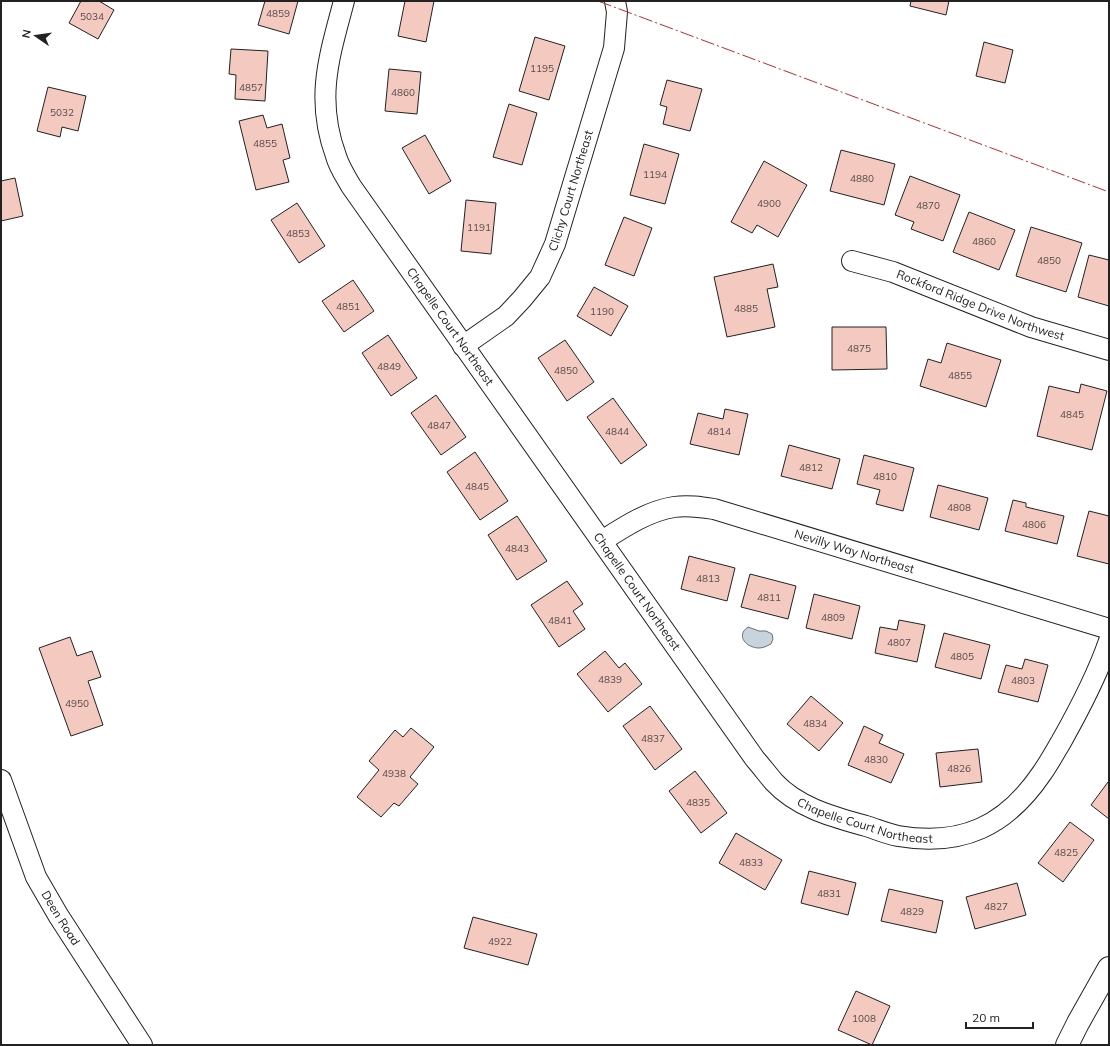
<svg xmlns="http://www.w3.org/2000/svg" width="1110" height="1046" font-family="Mulish,sans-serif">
	<rect width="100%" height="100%" fill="#fff"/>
	<!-- water -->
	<path fill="#c7d3dd" stroke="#6f6f6f" d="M748,627L759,631H766L772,634L773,639L771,644C767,646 763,648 759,648C747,648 735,636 748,627Z"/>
	<!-- building -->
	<g fill="#f3c9c0" stroke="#222">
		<path d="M81,1H99L114,10L98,39L69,23Z"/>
		<path d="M265,1H298L289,34L258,25Z"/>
		<path d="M405,1H434L426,42L398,36Z"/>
		<path d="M911,1H949L946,15L910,6Z"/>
		<path d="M535,37L565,46L549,100L519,91Z"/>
		<path d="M984,42L1013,50L1005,83L976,76Z"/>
		<path d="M231,49L268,51L265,101L235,99L236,75L229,74Z"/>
		<path d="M389,69L421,72L417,114L385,111Z"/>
		<path d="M667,80L702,89L690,131L663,124L667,107L660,105Z"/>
		<path d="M48,87L86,96L78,131L62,127L60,137L37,131Z"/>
		<path d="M509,104L537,113L522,165L493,157Z"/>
		<path d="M263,115L267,128L282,124L290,158L283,160L289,182L256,190L239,121Z"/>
		<path d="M425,135L451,181L429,194L402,148Z"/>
		<path d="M644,144L679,154L665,204L630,195Z"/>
		<path d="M841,150L895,164L884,205L830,191Z"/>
		<path d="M764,161L807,185L778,237L757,225L752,233L731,222Z"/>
		<path d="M910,176L960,195L943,241L911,229L914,222L895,215Z"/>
		<path d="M15,178L23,216L1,221V181Z"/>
		<path d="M466,200L496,203L491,254L461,251Z"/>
		<path d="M297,203L325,246L299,263L271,220Z"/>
		<path d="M969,212L1015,230L999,270L953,252Z"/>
		<path d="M624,217L652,228L634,276L605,265Z"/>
		<path d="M1031,227L1082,243L1066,292L1016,276Z"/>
		<path d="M1089,255L1109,260V306L1078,297Z"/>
		<path d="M773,264L778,287L767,289L775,327L727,337L714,277Z"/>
		<path d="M353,280L374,311L344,332L322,301Z"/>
		<path d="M594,287L628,306L611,336L577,316Z"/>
		<path d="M832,327H886L887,369L832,370Z"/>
		<path d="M388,335L417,378L391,396L362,353Z"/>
		<path d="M565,340L594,382L567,401L538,358Z"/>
		<path d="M947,343L1001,360L986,407L920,386L928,359L941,363Z"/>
		<path d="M1081,384L1107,391L1092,450L1037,436L1049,386L1079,393Z"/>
		<path d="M436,395L466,437L441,455L411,413Z"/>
		<path d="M613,398L647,445L621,464L587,417Z"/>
		<path d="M725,409L748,414L739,455L690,444L698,413L723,419Z"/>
		<path d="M789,445L840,459L832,489L781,476Z"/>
		<path d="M475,452L508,501L480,520L447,472Z"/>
		<path d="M864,455L914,468L903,511L876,504L880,490L857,484Z"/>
		<path d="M938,485L988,498L979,530L930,517Z"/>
		<path d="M1013,500L1026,503V507L1064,516L1057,544L1005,531Z"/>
		<path d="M1089,511L1109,516V564L1077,556Z"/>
		<path d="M517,516L547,561L517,580L488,535Z"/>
		<path d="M689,556L735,568L727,601L681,589Z"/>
		<path d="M750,574L796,586L788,619L741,607Z"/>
		<path d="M567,581L583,604L573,611L585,629L559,647L531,605Z"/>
		<path d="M814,594L860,606L852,639L806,628Z"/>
		<path d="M899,620L925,625L917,662L875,653L880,627L897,630Z"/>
		<path d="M944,633L990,645L981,679L935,667Z"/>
		<path d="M70,637L77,656L92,651L101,677L88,681L103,725L71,736L39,648Z"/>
		<path d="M605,651L619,668L625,663L642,684L608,712L577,674Z"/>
		<path d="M1025,659L1048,665L1038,702L998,692L1006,665L1022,669Z"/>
		<path d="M811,696L843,723L819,751L787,724Z"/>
		<path d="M650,706L682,749L655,770L623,726Z"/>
		<path d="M864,726L883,735L879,743L904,754L891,783L848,765Z"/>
		<path d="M411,728L434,747L410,777L418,784L399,806L394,803L381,817L357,797L379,770L369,761L395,730L403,737Z"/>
		<path d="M978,749L982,782L940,787L936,753Z"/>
		<path d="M695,771L727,813L701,833L669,791Z"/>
		<path d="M1108,782L1109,783V819L1091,805Z"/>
		<path d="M1070,822L1094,840L1063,882L1038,863Z"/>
		<path d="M736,833L782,860L765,890L719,863Z"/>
		<path d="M809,871L856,883L848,915L801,903Z"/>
		<path d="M1017,883L1026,915L975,929L966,897Z"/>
		<path d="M889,889L943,901L936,933L881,921Z"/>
		<path d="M473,917L537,934L528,965L464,948Z"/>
		<path d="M856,991L890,1006L872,1045L838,1030Z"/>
	</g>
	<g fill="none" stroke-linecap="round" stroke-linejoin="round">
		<!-- street casing -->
		<g stroke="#222" stroke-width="22">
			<g id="street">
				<path id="s1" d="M344,1C329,57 315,99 336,156C339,167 346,177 351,186L755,759C762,767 768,775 774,782C798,808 834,817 866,826C876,829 887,834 898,836C962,847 1006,826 1042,773C1049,763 1055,752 1061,742C1079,710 1097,676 1109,641"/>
				<path id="s2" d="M852,261L893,272L1031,327L1109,350"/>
				<path id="s3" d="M463,346L506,316L522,299L540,277L555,244L614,48L617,12L615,1"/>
				<path id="s4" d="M602,541C624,527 648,511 674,507C688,505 701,507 714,509L1109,629"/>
				<path id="s5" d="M1,780L36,877L58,915L142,1045"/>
			</g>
		</g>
		<!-- secondary casing -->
		<g stroke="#222" stroke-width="24">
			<path id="secondary" d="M1067,1045L1078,1023L1109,968"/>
		</g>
		<!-- street -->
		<use href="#street" stroke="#fff" stroke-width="20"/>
		<!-- secondary -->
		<use href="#secondary" stroke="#fff" stroke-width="22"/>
		<!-- power -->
		<path stroke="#c62828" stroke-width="1" stroke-dasharray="14 3 2 3" stroke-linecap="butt" d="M598,1L1109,192"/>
	</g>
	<g text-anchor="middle" stroke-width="3" stroke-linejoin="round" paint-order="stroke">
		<!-- number labels -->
		<g font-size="10" fill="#564c4a">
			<text x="278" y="17">4859</text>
			<text x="92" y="20">5034</text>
			<text x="542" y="72">1195</text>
			<text x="251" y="91">4857</text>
			<text x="403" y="96">4860</text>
			<text x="62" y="116">5032</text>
			<text x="265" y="147">4855</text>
			<text x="655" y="178">1194</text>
			<text x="862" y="182">4880</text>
			<text x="769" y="207">4900</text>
			<text x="928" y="209">4870</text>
			<text x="479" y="231">1191</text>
			<text x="298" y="237">4853</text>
			<text x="984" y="245">4860</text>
			<text x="1049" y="264">4850</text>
			<text x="348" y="310">4851</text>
			<text x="746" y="312">4885</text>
			<text x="602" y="315">1190</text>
			<text x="859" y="352">4875</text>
			<text x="389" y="370">4849</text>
			<text x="566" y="374">4850</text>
			<text x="960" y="379">4855</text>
			<text x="1072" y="418">4845</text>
			<text x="439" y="429">4847</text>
			<text x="617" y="435">4844</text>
			<text x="719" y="435">4814</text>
			<text x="811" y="471">4812</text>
			<text x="885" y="480">4810</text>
			<text x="477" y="490">4845</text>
			<text x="959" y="511">4808</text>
			<text x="1034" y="528">4806</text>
			<text x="517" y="552">4843</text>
			<text x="708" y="582">4813</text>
			<text x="769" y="601">4811</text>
			<text x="833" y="621">4809</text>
			<text x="560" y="624">4841</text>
			<text x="899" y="646">4807</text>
			<text x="962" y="660">4805</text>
			<text x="610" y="683">4839</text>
			<text x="1023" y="684">4803</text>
			<text x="77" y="707">4950</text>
			<text x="815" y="727">4834</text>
			<text x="653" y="742">4837</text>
			<text x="876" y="763">4830</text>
			<text x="959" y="772">4826</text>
			<text x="394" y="777">4938</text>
			<text x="698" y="806">4835</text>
			<text x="1066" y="856">4825</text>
			<text x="751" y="866">4833</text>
			<text x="829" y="897">4831</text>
			<text x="996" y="910">4827</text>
			<text x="912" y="915">4829</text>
			<text x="500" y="945">4922</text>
			<text x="864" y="1022">1008</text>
		</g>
		<!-- street labels -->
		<g font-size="12" fill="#222" stroke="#fff">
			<text dy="4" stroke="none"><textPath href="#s3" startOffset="196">Clichy Court Northeast</textPath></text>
			<text dy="4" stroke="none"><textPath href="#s2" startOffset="136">Rockford Ridge Drive Northwest</textPath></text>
			<text dy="4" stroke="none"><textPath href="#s1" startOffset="364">Chapelle Court Northeast</textPath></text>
			<text dy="4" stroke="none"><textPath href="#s4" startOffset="267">Nevilly Way Northeast</textPath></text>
			<text dy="4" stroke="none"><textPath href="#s1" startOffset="688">Chapelle Court Northeast</textPath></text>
			<text dy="4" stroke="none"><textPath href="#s1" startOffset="1024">Chapelle Court Northeast</textPath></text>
			<text dy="4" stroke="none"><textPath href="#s5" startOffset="151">Deen Road</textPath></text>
		</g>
	</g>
	<!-- border -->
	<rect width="1110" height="1046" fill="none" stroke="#222222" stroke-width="4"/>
	<!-- north arrow -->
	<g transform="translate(36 36) rotate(283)" stroke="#ffffff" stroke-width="3" paint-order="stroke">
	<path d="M0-3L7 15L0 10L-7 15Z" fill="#222222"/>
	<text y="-6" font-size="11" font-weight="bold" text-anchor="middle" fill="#222222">N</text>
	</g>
	<!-- scale -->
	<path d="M966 1022v6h67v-6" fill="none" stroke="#222222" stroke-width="2"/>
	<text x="972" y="1022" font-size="12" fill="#222222" stroke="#ffffff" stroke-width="3" paint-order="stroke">20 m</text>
</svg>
